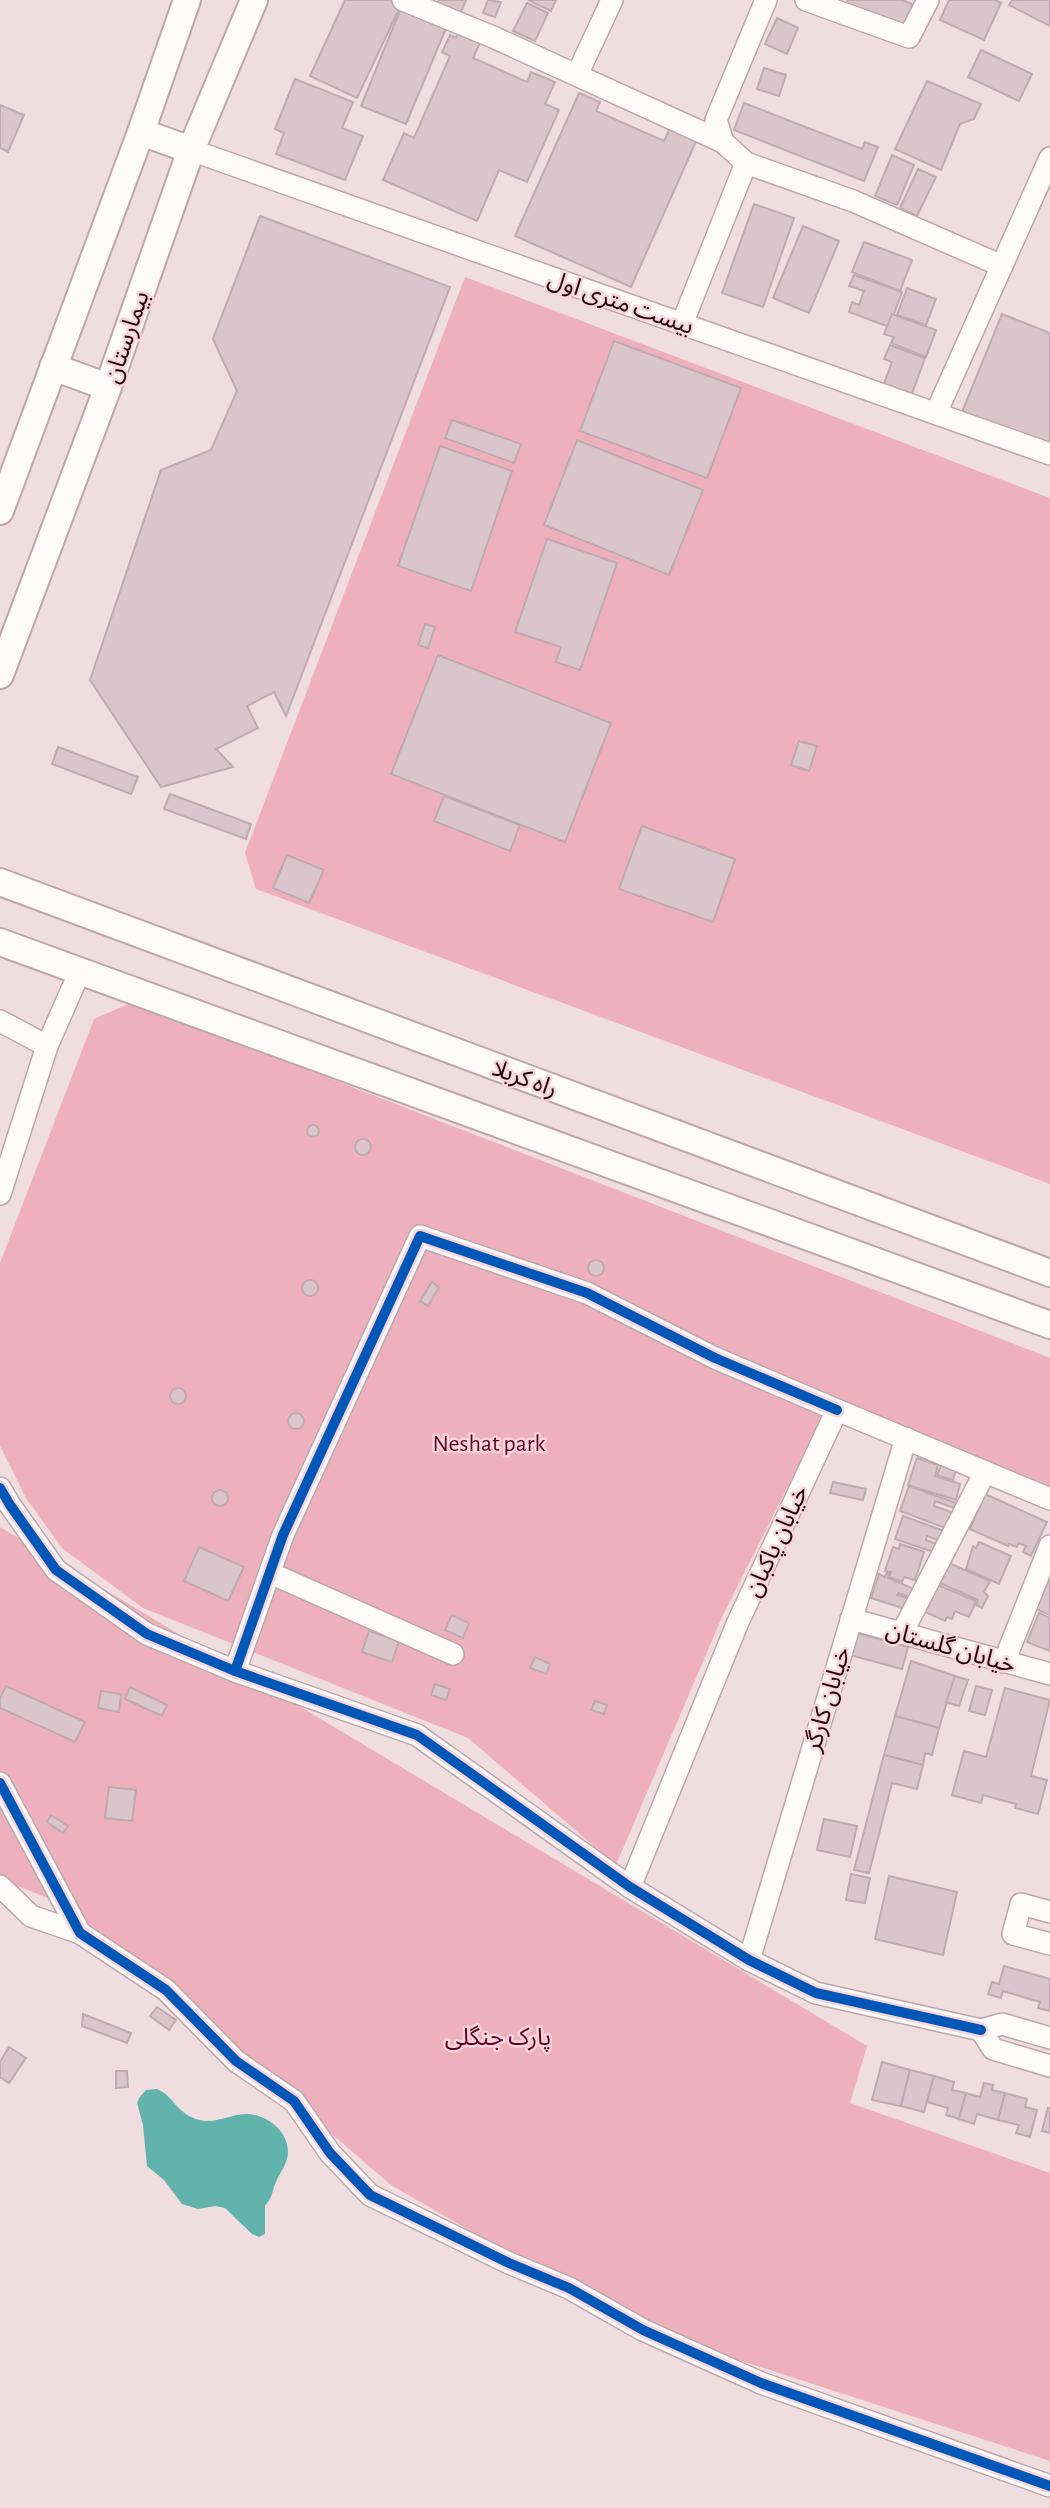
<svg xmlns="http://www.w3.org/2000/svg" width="1050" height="2508" font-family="'Alegreya Sans','Noto Sans Arabic',sans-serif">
	<rect width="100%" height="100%" fill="#efdde0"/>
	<!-- green -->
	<g fill="#eeb0bd">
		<path d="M465,277L1050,498V1184L256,889L245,853Z"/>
		<path d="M133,1002L1050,1358V1486L833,1397L722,1617L616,1865L468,1738L143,1608L62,1548L26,1498L0,1446V1263L94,1019Z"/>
		<path d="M0,1527L867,2046L850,2103L1050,2173V2461L637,2327L391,2185L65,1905L0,1879Z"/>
	</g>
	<!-- water -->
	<path fill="#63b3ad" d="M157,2089C174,2096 177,2115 200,2120C217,2124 232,2113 249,2114C268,2116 288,2131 288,2152C288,2163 280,2172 276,2182C271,2193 274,2195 265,2206V2234L259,2237L252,2234L225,2208L215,2206L198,2209L182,2204L164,2180L147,2166L143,2125L137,2103L139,2098L146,2090Z"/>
	<!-- building -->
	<g fill="#dbc5cd" stroke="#bfaab2" stroke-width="2">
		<path d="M345,0H390L401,5L357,98L310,76Z"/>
		<path d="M439,0H466L457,21L434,11Z"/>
		<path d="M488,0L501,2L495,17L483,13Z"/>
		<path d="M528,0H556L551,11Z"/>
		<path d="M848,0H902L913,4L901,29L846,4Z"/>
		<path d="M949,0H995L1001,3L984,40L940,20Z"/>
		<path d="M1012,0H1050V26L1009,5Z"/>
		<path d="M527,3L548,13L535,41L513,31Z"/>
		<path d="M401,8L447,26L406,124L361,106Z"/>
		<path d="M777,18L798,28L787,54L765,44Z"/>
		<path d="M459,30L482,39L473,58L527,82L531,72L555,82L545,104L559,110L527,182L499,170L477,221L383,180L404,133L414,138L450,56L442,52L450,35L456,38Z"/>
		<path d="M981,50L1032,74L1019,101L968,77Z"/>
		<path d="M764,68L786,75L779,96L757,89Z"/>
		<path d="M295,79L353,102L342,128L363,136L345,180L276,154L284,133L275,129Z"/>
		<path d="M927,81L981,104L974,119L960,124L941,170L895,149Z"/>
		<path d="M579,93L600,102L596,111L664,141L671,126L698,137L631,287L515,236Z"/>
		<path d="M744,103L862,149L865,142L878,147L864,181L734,130Z"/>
		<path d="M0,105L24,115L8,152L0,148Z"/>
		<path d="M892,155L914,165L897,205L875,196Z"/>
		<path d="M918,169L936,177L917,216L900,208Z"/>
		<path d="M754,204L794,218L763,307L722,293Z"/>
		<path d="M260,216L450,287L286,716L274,692L247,706L258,728L216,749L233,767L161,787L90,680L161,470L211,450L237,391L213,339Z"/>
		<path d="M803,226L839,241L809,313L773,298Z"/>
		<path d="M864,242L912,260L900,291L852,272Z"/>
		<path d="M854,275L902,292L889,327L849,312L852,302L859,305L864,291L849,286Z"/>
		<path d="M907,288L936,299L926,325L897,315Z"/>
		<path d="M892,314L936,330L926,357L891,343L894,337L884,334Z"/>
		<path d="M1002,314L1050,333V440L1047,447L962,412Z"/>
		<path d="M614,341L741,388L707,478L580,431Z"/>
		<path d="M890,345L925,358L910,399L882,389L892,362L884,359Z"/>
		<path d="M452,420L521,444L514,463L445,438Z"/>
		<path d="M577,440L703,490L669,575L544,525Z"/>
		<path d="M440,446L512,471L471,591L398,566Z"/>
		<path d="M547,539L617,563L580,670L556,662L561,647L515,632Z"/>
		<path d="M425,624L435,627L428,648L418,645Z"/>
		<path d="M438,655L611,723L565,842L391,774Z"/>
		<path d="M799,741L817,746L809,771L791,765Z"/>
		<path d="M58,747L138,777L131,794L52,764Z"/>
		<path d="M170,794L251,824L246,839L164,809Z"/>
		<path d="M444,796L520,825L510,851L434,821Z"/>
		<path d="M642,826L735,859L713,922L619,889Z"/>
		<path d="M287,855L324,870L309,903L273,888Z"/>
		<circle cx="313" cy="1131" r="6"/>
		<circle cx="363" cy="1147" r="8"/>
		<circle cx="596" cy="1268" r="8"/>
		<circle cx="310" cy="1288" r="8"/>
		<path d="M432,1282L439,1287L428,1306L420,1301Z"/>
		<circle cx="178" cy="1396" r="8"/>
		<circle cx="296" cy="1421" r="8"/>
		<path d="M917,1458L938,1465L935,1476L960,1484L956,1500L908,1485Z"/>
		<path d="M941,1465L956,1470L953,1480L937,1475Z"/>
		<path d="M833,1482L866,1489L863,1500L830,1493Z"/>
		<path d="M909,1486L956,1503L954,1508L935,1501L934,1506L954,1513L948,1529L900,1511Z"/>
		<circle cx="220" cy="1498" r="8"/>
		<path d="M985,1494L1047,1522L1031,1556L1023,1552L1026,1546L1019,1543L1017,1547L1009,1544L1008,1546L970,1529Z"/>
		<path d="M903,1516L947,1532L943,1542L927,1536L926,1540L942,1546L939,1554L895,1539Z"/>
		<path d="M979,1542L1011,1556L999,1584L966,1569L973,1546L976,1548Z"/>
		<path d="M900,1544L924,1552L915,1580L904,1577L902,1582L889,1577L891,1572L885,1571L893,1547L899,1549Z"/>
		<path d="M199,1547L244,1567L228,1601L184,1581Z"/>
		<path d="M942,1560L990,1581L984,1592L988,1596L982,1608L976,1605L978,1600L933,1580Z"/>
		<path d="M887,1572L889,1573L888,1578L914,1589L911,1597L898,1593L897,1595L908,1598L905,1609L871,1598L879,1574L885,1577Z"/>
		<path d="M1048,1581L1050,1582V1615L1036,1609Z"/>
		<path d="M931,1582L976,1601L969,1617L955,1611L952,1619L947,1617L945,1621L919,1609Z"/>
		<path d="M1039,1613L1050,1618V1651L1027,1642Z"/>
		<path d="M452,1615L469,1623L463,1638L445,1630Z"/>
		<path d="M369,1631L399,1641L392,1662L362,1652Z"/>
		<path d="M856,1633L908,1647L902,1669L850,1655Z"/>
		<path d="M535,1657L550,1664L546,1674L530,1668Z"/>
		<path d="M911,1661L955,1676L939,1728L895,1716Z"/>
		<path d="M955,1676L968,1680L959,1706L946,1702Z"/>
		<path d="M435,1684L450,1689L446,1700L431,1695Z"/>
		<path d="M6,1686L85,1722L75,1742L0,1708V1698Z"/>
		<path d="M976,1686L992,1690L985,1715L969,1711Z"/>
		<path d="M130,1687L167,1705L162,1716L125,1699Z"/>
		<path d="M1005,1688L1050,1700L1031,1776L1047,1780L1038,1814L1015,1808L1016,1804L983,1795L981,1803L952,1795L964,1751L986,1757Z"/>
		<path d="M101,1691L121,1694L119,1712L98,1708Z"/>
		<path d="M595,1701L607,1705L604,1714L591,1710Z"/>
		<path d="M895,1716L939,1728L932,1755L925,1753L923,1765L884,1755Z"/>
		<path d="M884,1755L923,1765L917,1789L892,1783L869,1873L854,1870Z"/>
		<path d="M109,1787L136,1790L132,1821L105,1818Z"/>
		<path d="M51,1815L68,1826L63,1833L47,1822Z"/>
		<path d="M824,1819L857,1826L850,1857L817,1850Z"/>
		<path d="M851,1874L870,1878L865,1903L846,1900Z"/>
		<path d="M889,1876L957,1892L943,1955L875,1939Z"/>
		<path d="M1004,1966L1050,1979V2011L1038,2008L1040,2002L1003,1991L1001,1998L988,1994L992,1982L999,1984Z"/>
		<path d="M157,2007L176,2020L169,2030L150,2016Z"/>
		<path d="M83,2014L131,2033L127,2043L82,2026Z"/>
		<path d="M9,2047L26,2058L9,2083L0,2077V2062Z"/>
		<path d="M882,2062L910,2070L901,2106L872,2100Z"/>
		<path d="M910,2070L934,2076L924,2112L901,2106Z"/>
		<path d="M116,2071H127L128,2087L116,2088Z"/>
		<path d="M934,2076L954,2082L952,2090L966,2093L959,2119L946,2115L948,2108L927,2102Z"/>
		<path d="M984,2083L993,2085L992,2090L1005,2093L998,2120L977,2114L974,2124L959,2119L966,2093L980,2097Z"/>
		<path d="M1005,2093L1027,2099L1025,2107L1037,2110L1030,2137L1016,2133L1019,2125L998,2120Z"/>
		<path d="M1048,2108H1050V2133L1042,2131Z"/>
	</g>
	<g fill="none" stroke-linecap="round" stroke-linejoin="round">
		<!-- minor casing -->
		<g stroke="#bda7ab" stroke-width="24">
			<g id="minor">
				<path d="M403,0L493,37L723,142"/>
				<path d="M766,0L716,120L723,142L746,163L853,201L1002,266"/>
				<path d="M806,0L909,37L928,0"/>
				<path d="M577,75L612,0"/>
				<path d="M191,150L1050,454"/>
				<path d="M682,324L746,163"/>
				<path d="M936,413L1050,158"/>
				<path d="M0,1021L47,1046"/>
				<path d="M0,1194L47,1046L80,971"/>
				<path d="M0,1488L10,1505L56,1570L147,1634L235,1671L417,1735L630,1887L749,1960L816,1993L981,2030"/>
				<path d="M270,1573L453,1654"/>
				<path d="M851,1619L1050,1674"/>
				<path d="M902,1633L985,1472"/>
				<path d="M1004,1662L1050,1546"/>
				<path d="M235,1671L283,1535L420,1236L587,1293L715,1358L837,1410"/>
				<path d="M0,1783L80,1933L166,1990L236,2061L294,2101L330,2153L370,2195L509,2263L569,2288L643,2330L761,2383L1050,2486"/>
				<path d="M0,1886L31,1916L80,1933"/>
				<path d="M630,1887L738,1622L837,1410L1050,1499"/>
				<path d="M1050,1912L1021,1904L1013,1934L1050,1944"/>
				<path d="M749,1960L906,1438"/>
				<path d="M981,2030L993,2049L1050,2066"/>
				<path d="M981,2030L1002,2024L1050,2038"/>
			</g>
		</g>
		<!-- major casing -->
		<g stroke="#bda7ab" stroke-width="30">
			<g id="major">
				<path d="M141,132L191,150"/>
				<path d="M53,367L108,387"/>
				<path d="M0,511L141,132L187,0"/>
				<path d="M0,675L108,387L191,150L254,0"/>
				<path d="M0,882L1050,1273"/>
				<path d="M0,942L1050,1325"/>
			</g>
		</g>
		<!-- minor -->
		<use href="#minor" stroke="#fdfafa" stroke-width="21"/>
		<!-- major -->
		<use href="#major" stroke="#fdfafa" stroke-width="26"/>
		<!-- cycleway casing -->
		<g stroke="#f7d5db" stroke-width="15">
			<g id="cycleway">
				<path d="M0,1488L10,1505L56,1570L147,1634L235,1671L417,1735L630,1887L749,1960L816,1993L981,2030"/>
				<path d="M235,1671L283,1535L420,1236L587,1293L715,1358L837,1410"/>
				<path d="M0,1783L80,1933L166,1990L236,2061L294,2101L330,2153L370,2195L509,2263L569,2288L643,2330L761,2383L1050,2486"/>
			</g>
		</g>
		<!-- cycleway -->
		<use href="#cycleway" stroke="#0057b8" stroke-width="10"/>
	</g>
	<g text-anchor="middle" stroke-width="5" stroke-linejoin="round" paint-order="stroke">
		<!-- street labels -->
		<g font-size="24" fill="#1e050b" stroke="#f7d5db">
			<text transform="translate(621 302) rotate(19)" y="8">بیست متری اول</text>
			<text transform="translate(126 337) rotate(-71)" y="8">بیمارستان</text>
			<text transform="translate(525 1078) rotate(20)" y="8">راه کربلا</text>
			<text transform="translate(776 1541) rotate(-65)" y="8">خیابان پاکبان</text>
			<text transform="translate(951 1647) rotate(16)" y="8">خیابان گلستان</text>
			<text transform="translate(827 1699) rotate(-73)" y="8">خیابان کارگر</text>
		</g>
		<!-- park labels -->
		<g font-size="24" fill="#620128" stroke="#f7d5db">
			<text x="489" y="1451">Neshat park</text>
			<text x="498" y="2045">پارک جنگلی</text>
		</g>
	</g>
</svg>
